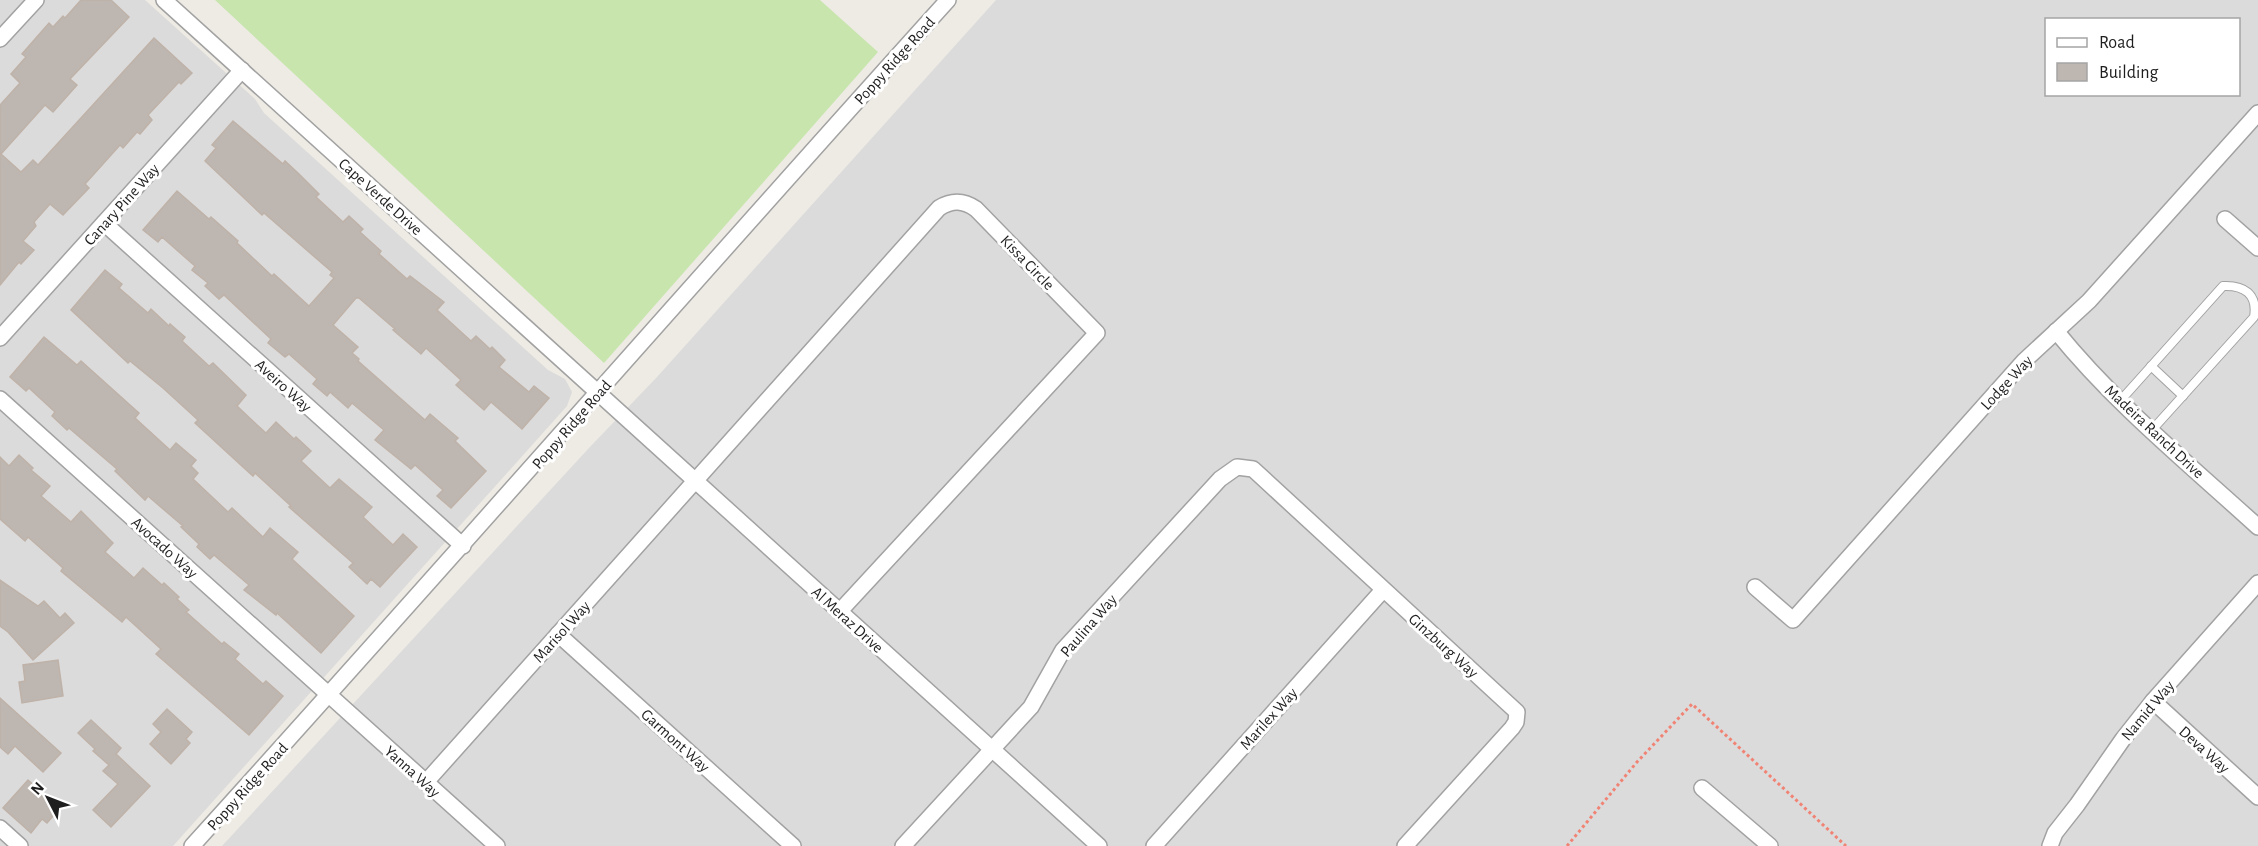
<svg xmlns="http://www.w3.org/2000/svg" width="2258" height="846" font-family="'Alegreya Sans',sans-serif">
	<rect width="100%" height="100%" fill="#eeebe4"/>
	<!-- residential -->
	<g fill="#dcdbdb" fill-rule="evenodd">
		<path d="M0,0H145L255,99L264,113L548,370L565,379L572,392L567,406L173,846H0Z"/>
		<path d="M996,0H2258V846H222L589,448L657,377ZM2046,20H2238V94H2046Z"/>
	</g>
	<!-- grass -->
	<path fill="#c8e5ae" d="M215,0H820L878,52L604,363Z"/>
	<!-- building -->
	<g fill="#beb7b1" stroke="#bfb2a8" stroke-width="1.5">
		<path d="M81,0H111L129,17L70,79L77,85L53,112L45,105L1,154L21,172L33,160L38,165L154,38L192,73L181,84L179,82L148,115L152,120L140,134L137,132L123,148L120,145L85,184L89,188L63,215L50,204L34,222L36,226L23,241L34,250L21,264L19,262L0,285V105L20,83L11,74L26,57L22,54L49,23L53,27L63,16L65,18Z"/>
		<path d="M233,121L283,164L285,161L299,174L319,194L316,197L343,222L349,216L363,229L360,232L381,251L379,254L407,279L410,276L444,302L437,310L471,341L476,336L490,349L492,347L505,360L499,367L529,392L534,386L549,398L522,429L491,402L484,410L456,385L461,380L426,348L421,354L393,330L395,329L359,298H356L333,325L358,347L352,353L359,359L358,361L425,420L430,414L458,438L455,441L486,471L451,508L437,496L443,490L415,465L411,469L375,440L384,430L352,403L348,408L330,392L327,396L313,384L317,379L289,354L285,357L268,343L271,339L224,295L219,299L205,286L208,283L192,270L195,266L162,237L158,242L143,230L177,191L209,219L211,217L238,241L237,243L272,276L274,274L309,306L334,278L330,275L332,272L264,213L262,215L205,161L216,148L212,145Z"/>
		<path d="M105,270L122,284L119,288L148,313L151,309L169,326L170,324L185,337L182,341L209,366L213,363L246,395L237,406L256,424L266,433L276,422L294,439L296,437L311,451L301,461L330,488L339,479L372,507L363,517L393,545L403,534L417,547L380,587L371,579L367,584L349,567L353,563L289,507L291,506L255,473L253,476L195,423L198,420L163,388L130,361L128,363L71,310Z"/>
		<path d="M44,337L77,365L81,361L139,413L135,418L170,450L176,443L196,460L191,466L198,473L193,479L228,512L232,508L263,537L270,528L298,552L292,559L354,616L321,653L277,613L276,615L244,590L249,585L214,555L210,559L197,547L199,544L181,527L183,526L148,496L145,500L115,471L117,469L69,428L67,430L52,416L55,412L29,388L26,391L10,377Z"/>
		<path d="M19,455L33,468L31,470L50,486L41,496L71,522L81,511L113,543L105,552L134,578L143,568L162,585L164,583L179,597L177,599L189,610L186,612L222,644L224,642L239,654L235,659L263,684L266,681L283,696L249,735L156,654L161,649L126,617L122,622L61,571L63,568L28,537L25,541L0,519V457L9,466Z"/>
		<path d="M0,580L38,606L44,601L60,618L65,613L74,623L33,660L8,632L0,626Z"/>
		<path d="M58,660L63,696L22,703L19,682L25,681L23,665Z"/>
		<path d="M0,698L61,753L43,772L15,746L8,754L0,747Z"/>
		<path d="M167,709L192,732L186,739L190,743L171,764L150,744L161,732L153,724Z"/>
		<path d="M91,720L121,748L116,754L150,786L111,827L93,810L118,784L103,771L109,765L93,751L95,749L78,733Z"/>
		<path d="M28,780L60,808L47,823L42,819L31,833L3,808Z"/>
	</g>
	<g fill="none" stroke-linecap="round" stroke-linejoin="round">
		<!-- service casing -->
		<g stroke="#a2a2a2" stroke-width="10">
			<g id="service">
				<path d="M2151,366L2183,396"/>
				<path d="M2120,401L2223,286C2244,285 2258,294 2254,317L2152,430"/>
			</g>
		</g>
		<!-- minor casing -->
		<g stroke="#a2a2a2" stroke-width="18">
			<g id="minor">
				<path d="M164,0L1099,846"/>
				<path d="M0,39L36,0"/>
				<path d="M2225,219L2258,248"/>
				<path d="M104,223L463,546"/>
				<path d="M2056,331C2115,404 2189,464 2258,527"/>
				<path d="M0,338L242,70"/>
				<path d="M0,399L497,846"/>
				<path d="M1755,587L1793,620L2024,361L2089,301L2258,113"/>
				<path d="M558,634L793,846"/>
				<path d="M2153,701L2258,797"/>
				<path d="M426,782L939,208C952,200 963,200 976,209L1097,333L840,611"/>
				<path d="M1702,788L1770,846"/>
				<path d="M0,828L20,846"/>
				<path d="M192,846C446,566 694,281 948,0"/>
				<path d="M903,846L1031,707L1063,650L1220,479L1237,467L1253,469L1517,712L1516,722L1512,728L1405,846"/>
				<path d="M1154,846L1383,590"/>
				<path d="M2050,846L2055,833L2077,805L2123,739L2153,701L2258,583"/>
			</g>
		</g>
		<!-- path -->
		<path stroke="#f08374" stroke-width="3" stroke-dasharray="3 3" stroke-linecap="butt" d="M1567,846L1637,762L1692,704L1846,846"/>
		<!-- service -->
		<use href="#service" stroke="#fff" stroke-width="8"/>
		<!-- minor -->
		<use href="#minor" stroke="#fff" stroke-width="15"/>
	</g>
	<g text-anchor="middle" stroke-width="6" stroke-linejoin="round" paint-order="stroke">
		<!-- street labels -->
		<g font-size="16" fill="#1e1e1e" stroke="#fff">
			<text transform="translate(894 60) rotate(-48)" y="6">Poppy Ridge Road</text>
			<text transform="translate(381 196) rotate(42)" y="6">Cape Verde Drive</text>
			<text transform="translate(121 204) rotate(-48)" y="6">Canary Pine Way</text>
			<text transform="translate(1028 262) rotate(46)" y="6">Kissa Circle</text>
			<text transform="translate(2006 382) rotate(-47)" y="6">Lodge Way</text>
			<text transform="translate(284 385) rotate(42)" y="6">Aveiro Way</text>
			<text transform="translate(571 424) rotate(-49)" y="6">Poppy Ridge Road</text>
			<text transform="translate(2155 431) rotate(43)" y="6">Madeira Ranch Drive</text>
			<text transform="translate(165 547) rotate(42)" y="6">Avocado Way</text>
			<text transform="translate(848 619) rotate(42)" y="6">Al Meraz Drive</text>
			<text transform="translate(1088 625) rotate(-49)" y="6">Paulina Way</text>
			<text transform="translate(561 631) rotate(-48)" y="6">Marisol Way</text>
			<text transform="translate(1444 645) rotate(42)" y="6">Ginzburg Way</text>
			<text transform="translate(2147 710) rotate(-50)" y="6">Namid Way</text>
			<text transform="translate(1268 718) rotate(-48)" y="6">Marilex Way</text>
			<text transform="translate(676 740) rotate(42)" y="6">Garmont Way</text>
			<text transform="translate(2205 749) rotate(42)" y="6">Deva Way</text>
			<text transform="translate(413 771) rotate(42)" y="6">Yanna Way</text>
			<text transform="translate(247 786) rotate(-48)" y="6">Poppy Ridge Road</text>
		</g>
	</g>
	<!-- legend -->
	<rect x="2045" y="18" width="195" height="78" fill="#ffffff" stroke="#a5a5a5" stroke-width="1.5"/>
	<rect x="2057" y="38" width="30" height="9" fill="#ffffff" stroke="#a5a5a5" stroke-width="1.5"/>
	<text x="2099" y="48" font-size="18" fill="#1e1e1e">Road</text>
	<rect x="2057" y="63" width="30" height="18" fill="#beb7b1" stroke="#a5a5a5" stroke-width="1.5"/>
	<text x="2099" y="78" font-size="18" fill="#1e1e1e">Building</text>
	<!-- north arrow -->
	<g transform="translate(48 798) rotate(312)" stroke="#ffffff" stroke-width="4.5" paint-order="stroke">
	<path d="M0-4.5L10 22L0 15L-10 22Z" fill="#1e1e1e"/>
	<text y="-9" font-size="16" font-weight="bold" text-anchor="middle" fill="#1e1e1e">N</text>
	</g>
</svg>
